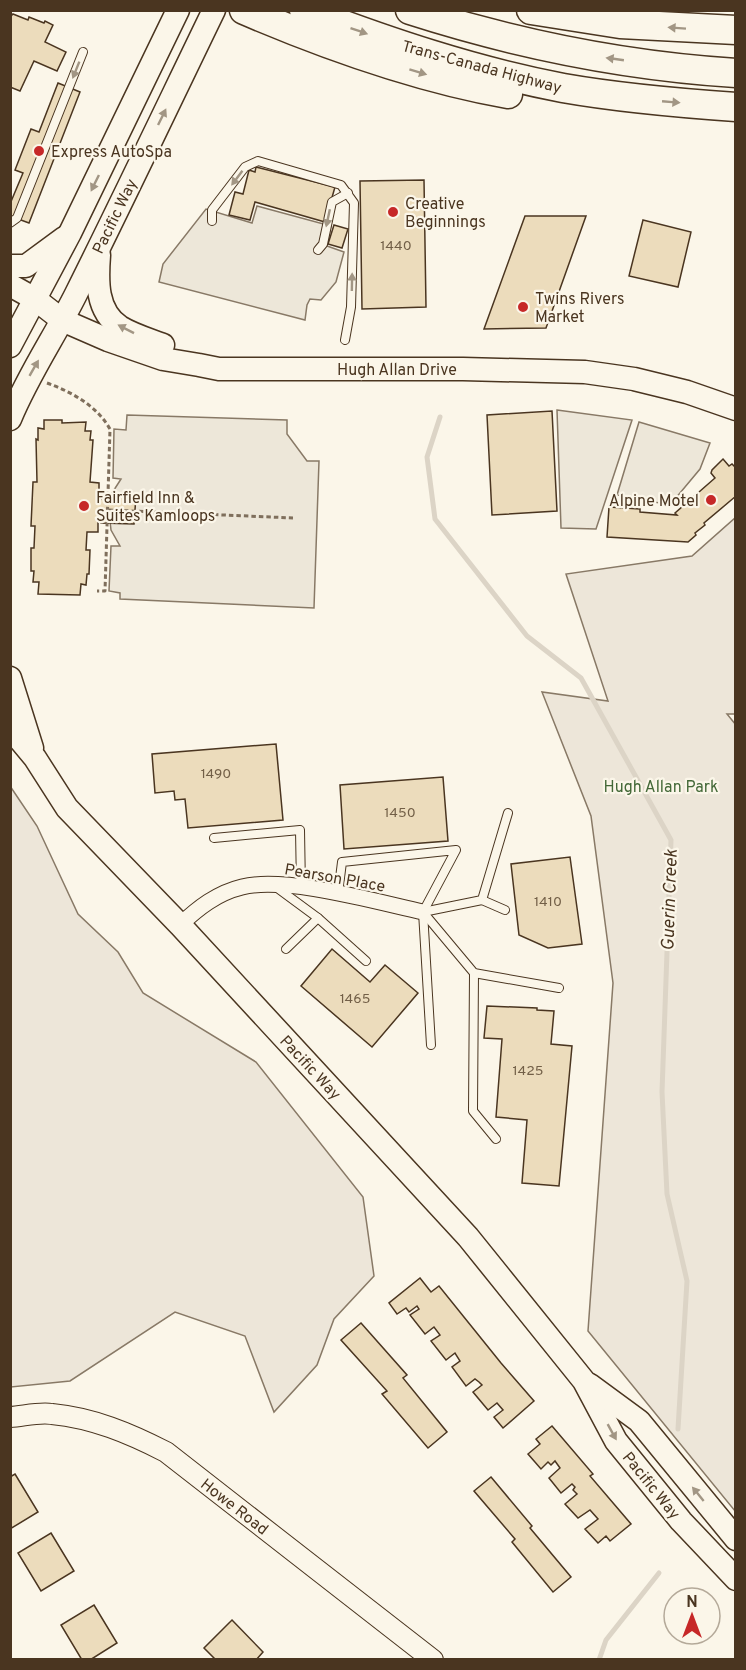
<svg xmlns="http://www.w3.org/2000/svg" width="746" height="1670" font-family="Overpass,sans-serif">
	<rect width="100%" height="100%" fill="#fbf6e9"/>
	<!-- green -->
	<g fill="#ede6d9" stroke="#887966" stroke-width="1.5">
		<path d="M735,518L736,714H727L736,725L735,1511L588,1331L613,983L591,816L542,692L608,701L566,574L692,556Z"/>
		<path d="M10,786L37,826L78,914L118,952L143,993L256,1062L363,1197L374,1276L334,1319L317,1365L274,1412L245,1336L175,1312L70,1381L11,1387Z"/>
	</g>
	<!-- parking -->
	<g fill="#ede7d9" stroke="#887966" stroke-width="1.5">
		<path d="M257,206L331,226L327,246L344,252L336,282L321,300L310,299L307,305L305,320L159,282L163,264L206,209L252,223Z"/>
		<path d="M557,410L632,420L596,529L561,528Z"/>
		<path d="M127,415L287,420V434L307,461H319L314,608L120,599V593L109,591L111,546H120L111,530L110,521V501L112,493L121,479L113,478L114,429L126,430Z"/>
		<path d="M639,422L710,443L700,469L670,505L617,495Z"/>
	</g>
	<g fill="none" stroke-linecap="round" stroke-linejoin="round">
		<!-- stream -->
		<g stroke="#dcd4c6" stroke-width="5">
			<path d="M440,417L427,457L435,519L527,636L581,678L671,840L662,1092L667,1194L687,1281L678,1429"/>
			<path d="M599,1660L606,1640L659,1573"/>
		</g>
	</g>
	<!-- building -->
	<g fill="#ecdcbc" stroke="#4a3520" stroke-width="1.5">
		<path d="M13,14L28,20L29,17L44,23L45,21L53,25L45,42L66,52L57,71L34,61L20,91L10,87V17Z"/>
		<path d="M58,83L80,92L29,223L10,216V204L23,173L15,170L31,129L39,132Z"/>
		<path d="M256,167L335,187L325,222L255,202L250,220L229,215L235,192L243,194L249,170L255,172Z"/>
		<path d="M424,180L426,307L362,309L360,181Z"/>
		<path d="M525,216H586L546,328L484,329Z"/>
		<path d="M643,220L691,232L678,287L629,276Z"/>
		<path d="M334,225L348,229L342,248L328,244Z"/>
		<path d="M552,411L557,511L492,515L487,415Z"/>
		<path d="M44,420H62V423L86,422L85,431H91L90,440H93L90,482L99,483V498L101,499V494L136,496L134,524L101,523V516H98V532H87L86,550H90L89,574H87L86,585L81,584L80,595L38,594L39,582H33L34,571H31V548H34L35,526H31L33,482H37L36,439L38,440V428L44,429Z"/>
		<path d="M723,459L729,466L732,464L736,468V496L704,523L705,525L695,533L696,535L688,542L607,537L609,507L640,509V512L677,515L675,513L715,478L711,473L712,470Z"/>
		<path d="M276,744L283,820L188,828L185,799L175,800L174,791L155,793L152,754Z"/>
		<path d="M443,777L448,841L344,849L340,785Z"/>
		<path d="M570,857L582,944L548,948L519,935L511,864Z"/>
		<path d="M332,949L370,982L385,965L418,993L372,1047L301,986Z"/>
		<path d="M487,1006L537,1008V1010L554,1011L551,1044L572,1046L559,1186L522,1183L527,1120L496,1117L502,1039L484,1038Z"/>
		<path d="M420,1278L431,1292L439,1286L501,1363L534,1401L503,1428L494,1417L503,1410L497,1403L488,1410L473,1392L482,1385L479,1382L475,1379L466,1386L452,1367L460,1361L455,1353L446,1360L431,1341L440,1335L434,1327L425,1334L410,1315L419,1309L417,1306L409,1312L406,1308L397,1314L389,1303Z"/>
		<path d="M361,1323L407,1375L403,1378L447,1432L428,1448L382,1394L387,1391L341,1340Z"/>
		<path d="M552,1426L593,1474L590,1476L631,1524L610,1541L606,1536L598,1543L585,1529L598,1519L590,1510L578,1518L565,1504L577,1494L573,1490L575,1487L572,1484L561,1493L549,1478L560,1468L555,1461L551,1465L548,1462L541,1469L528,1454L540,1444L536,1439Z"/>
		<path d="M15,1474L38,1512L10,1529V1477Z"/>
		<path d="M491,1477L532,1526L530,1528L571,1577L553,1592L512,1542L515,1539L474,1491Z"/>
		<path d="M51,1533L74,1571L41,1591L18,1553Z"/>
		<path d="M94,1605L117,1643L90,1660H82L61,1625Z"/>
		<path d="M232,1620L263,1652L256,1660H216L204,1648Z"/>
	</g>
	<g fill="none" stroke-linecap="round" stroke-linejoin="round">
		<!-- service casing -->
		<g stroke="#4a3520" stroke-width="10">
			<g id="service">
				<path d="M212,221V210L245,167L258,161L341,185L354,203L351,307L345,340"/>
				<path d="M10,223L17,218L83,52"/>
				<path d="M318,250L323,244L332,202L348,193"/>
				<path d="M508,813L482,900L423,912L474,973L559,988"/>
				<path d="M214,838L300,830L301,888"/>
				<path d="M276,887L318,918L366,961"/>
				<path d="M338,894L342,862L456,850L423,912L431,1045"/>
				<path d="M482,900L505,910"/>
				<path d="M286,949L318,918"/>
				<path d="M474,973L473,1111L496,1139"/>
			</g>
		</g>
		<!-- minor casing -->
		<g stroke="#4a3520" stroke-width="17">
			<path id="minor" d="M180,925C198,908 217,893 242,887C286,876 377,902 423,912"/>
		</g>
		<!-- tertiary casing -->
		<g stroke="#4a3520" stroke-width="22">
			<path id="tertiary" d="M10,1417C24,1416 39,1412 52,1414C93,1418 129,1433 166,1452L433,1660"/>
		</g>
		<!-- secondary casing -->
		<g stroke="#4a3520" stroke-width="25">
			<g id="secondary">
				<path d="M99,255C97,281 96,311 120,327C133,335 150,340 163,345"/>
				<path d="M10,266H26L64,238"/>
				<path d="M10,285L35,299L62,320L108,340L163,359L199,365L219,369H463L585,372L634,379L687,392L736,409"/>
				<path d="M10,346L70,233L178,10"/>
				<path d="M10,419C28,375 55,336 76,294C123,200 168,105 214,10"/>
				<path d="M10,678L32,748"/>
				<path d="M10,728L35,758L67,808L180,925L468,1237L584,1381L616,1441L681,1521L736,1579"/>
				<path d="M590,1385L639,1421L736,1539"/>
			</g>
		</g>
		<!-- motorway casing -->
		<g stroke="#4a3520" stroke-width="31">
			<g id="motorway">
				<path d="M244,10C328,46 418,78 508,94"/>
				<path d="M304,10C388,42 474,71 563,88C620,98 678,103 736,107"/>
				<path d="M410,10C516,44 625,66 736,73"/>
				<path d="M531,10L620,24L736,30"/>
			</g>
		</g>
		<!-- path -->
		<g stroke="#7f6f5c" stroke-width="3" stroke-dasharray="4.5 3" stroke-linecap="butt">
			<path d="M47,383C72,392 97,406 110,429L105,591H97"/>
			<path d="M109,510L293,518"/>
		</g>
		<!-- service -->
		<use href="#service" stroke="#fbf6e9" stroke-width="8"/>
		<!-- minor -->
		<use href="#minor" stroke="#fbf6e9" stroke-width="15"/>
		<!-- tertiary -->
		<use href="#tertiary" stroke="#fbf6e9" stroke-width="20"/>
		<!-- secondary -->
		<use href="#secondary" stroke="#fbf6e9" stroke-width="22"/>
		<!-- motorway -->
		<use href="#motorway" stroke="#fbf6e9" stroke-width="28"/>
	</g>
	<!-- one-way arrows -->
	<defs><path id="oneway-solid" d="M-6-.8H1V-3.2L6.5 0L1 3.2V.8H-6Z" transform="scale(1.5)"/></defs>
	<g fill="#a29684">
		<use href="#oneway-solid" transform="translate(677 28) rotate(-176)"/>
		<use href="#oneway-solid" transform="translate(359 31) rotate(19)"/>
		<use href="#oneway-solid" transform="translate(615 59) rotate(-172)"/>
		<use href="#oneway-solid" transform="translate(76 70) rotate(112)"/>
		<use href="#oneway-solid" transform="translate(418 72) rotate(17)"/>
		<use href="#oneway-solid" transform="translate(671 102) rotate(5)"/>
		<use href="#oneway-solid" transform="translate(162 117) rotate(-64)"/>
		<use href="#oneway-solid" transform="translate(237 178) rotate(127)"/>
		<use href="#oneway-solid" transform="translate(95 183) rotate(116)"/>
		<use href="#oneway-solid" transform="translate(328 218) rotate(102)"/>
		<use href="#oneway-solid" transform="translate(352 282) rotate(-89)"/>
		<use href="#oneway-solid" transform="translate(126 329) rotate(-153)"/>
		<use href="#oneway-solid" transform="translate(34 368) rotate(-60)"/>
		<use href="#oneway-solid" transform="translate(612 1432) rotate(61)"/>
		<use href="#oneway-solid" transform="translate(698 1494) rotate(-129)"/>
	</g>
	<!-- markers -->
	<g fill="#c62828" stroke="#fbf6e9" stroke-width="2">
		<circle cx="39" cy="151" r="6"/>
		<circle cx="393" cy="212" r="6"/>
		<circle cx="523" cy="307" r="6"/>
		<circle cx="711" cy="500" r="6"/>
		<circle cx="84" cy="506" r="6"/>
	</g>
	<g text-anchor="middle" stroke-width="4.5" stroke-linejoin="round" paint-order="stroke">
		<!-- number labels -->
		<g font-size="14" fill="#725f47">
			<text x="396" y="250">1440</text>
			<text x="216" y="778">1490</text>
			<text x="400" y="817">1450</text>
			<text x="548" y="906">1410</text>
			<text x="355" y="1003">1465</text>
			<text x="528" y="1075">1425</text>
		</g>
		<!-- street labels -->
		<g font-size="16" fill="#4a3520" stroke="#fbf6e9">
			<text transform="translate(482 66) rotate(15)" y="6">Trans-Canada Highway</text>
			<text transform="translate(114 216) rotate(-64)" y="6">Pacific Way</text>
			<text x="397" y="375">Hugh Allan Drive</text>
			<text transform="translate(335 877) rotate(10)" y="6">Pearson Place</text>
			<text transform="translate(311 1067) rotate(47)" y="6">Pacific Way</text>
			<text transform="translate(652 1485) rotate(51)" y="6">Pacific Way</text>
			<text transform="translate(235 1506) rotate(38)" y="6">Howe Road</text>
		</g>
		<!-- poi labels -->
		<g font-size="16" fill="#4a3520" stroke="#fbf6e9" text-anchor="start">
			<text x="51" y="157">Express AutoSpa</text>
			<text x="405" y="209">Creative<tspan x="405" dy="18">Beginnings</tspan></text>
			<text x="535" y="304">Twins Rivers<tspan x="535" dy="18">Market</tspan></text>
			<text x="96" y="503">Fairfield Inn &amp;<tspan x="96" dy="18">Suites Kamloops</tspan></text>
			<text x="699" y="506" text-anchor="end">Alpine Motel</text>
		</g>
		<!-- park labels -->
		<g font-size="16" fill="#436837" stroke="#fbf6e9">
			<text x="661" y="792">Hugh Allan Park</text>
		</g>
		<!-- water labels -->
		<g font-size="18" font-style="italic" fill="#4a3520" stroke="#fbf6e9">
			<text transform="translate(669 900) rotate(-88)" y="6">Guerin Creek</text>
		</g>
	</g>
	<!-- border -->
	<rect width="746" height="1670" fill="none" stroke="#4a3520" stroke-width="24"/>
	<!-- north arrow -->
	<g transform="translate(692 1616)"><circle r="28" fill="#fbf6e9" stroke="#b4a999" stroke-width="1.5"/>
	<path d="M0-4.5L10 22L0 15L-10 22Z" fill="#c62828"/>
	<text y="-9" font-size="16" font-weight="bold" text-anchor="middle" fill="#4a3520">N</text>
	</g>
</svg>
